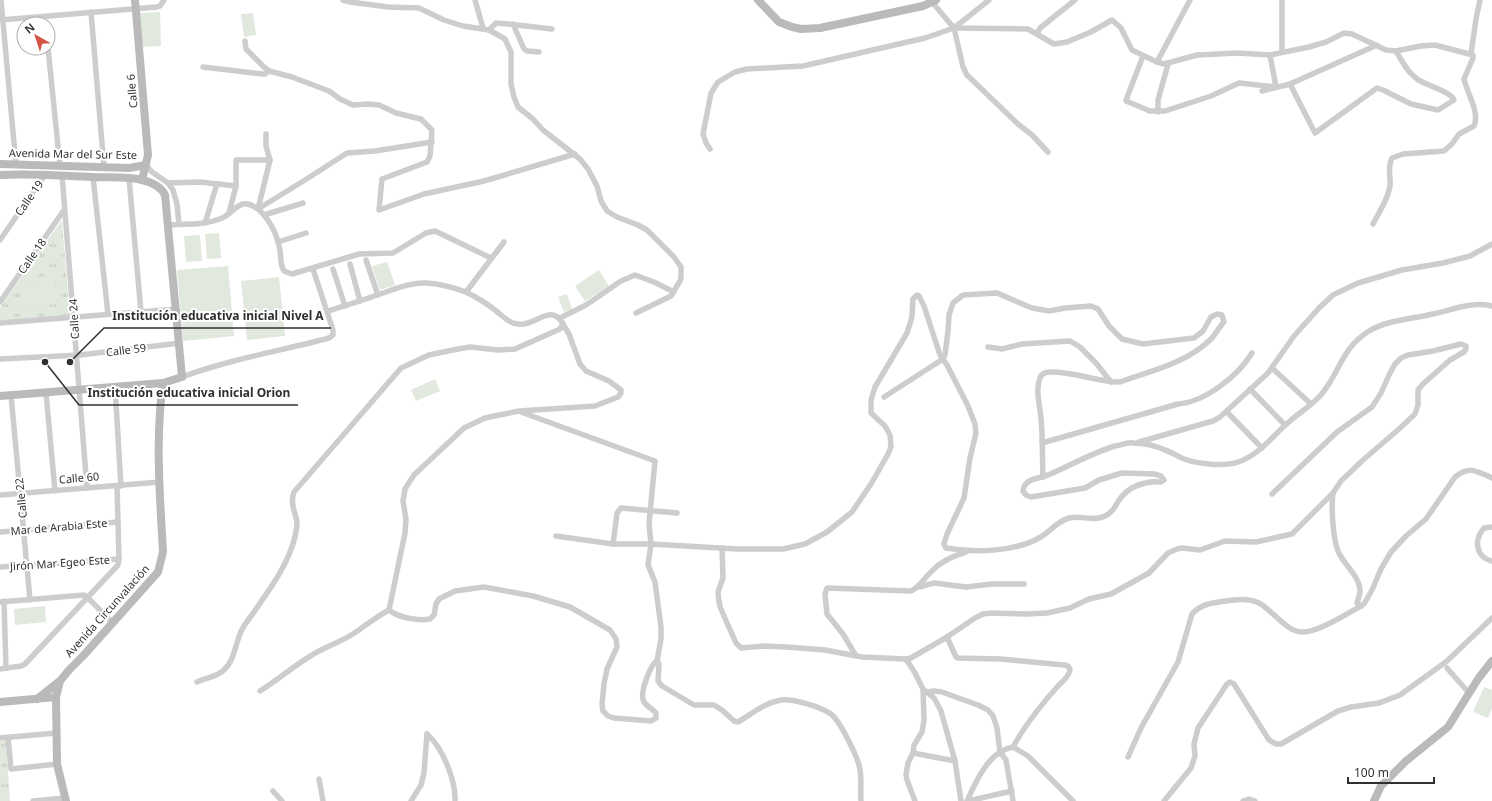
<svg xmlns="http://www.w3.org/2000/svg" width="1492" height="801" font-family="'Noto Sans',sans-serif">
	<defs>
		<pattern id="grass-tufts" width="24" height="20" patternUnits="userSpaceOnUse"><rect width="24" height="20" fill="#e1e8dd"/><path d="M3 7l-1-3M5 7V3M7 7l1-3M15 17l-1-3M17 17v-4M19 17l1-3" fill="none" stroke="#c1c7be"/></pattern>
	</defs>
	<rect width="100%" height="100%" fill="#fff"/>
	<!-- grass -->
	<g fill="url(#grass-tufts)">
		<path d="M61,221H62L70,316L0,321V307Z"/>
		<path d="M6,740L10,801H0V741Z"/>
	</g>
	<!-- garden -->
	<g fill="#e1e8dd">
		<path d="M160,12L161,46L143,47L138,13Z"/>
		<path d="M253,13L256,35L244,37L241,14Z"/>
		<path d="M219,233L221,258L207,259L205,234Z"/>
		<path d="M200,235L202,261L186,262L184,236Z"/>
		<path d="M387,262L395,285L380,290L372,266Z"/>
		<path d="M228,266L234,336L183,341L177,270Z"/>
		<path d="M599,270L609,286L585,301L575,286Z"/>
		<path d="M279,277L285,336L247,340L241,281Z"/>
		<path d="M55,281L57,304L22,308L20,284Z"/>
		<path d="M567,294L572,309L564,312L558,297Z"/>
		<path d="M435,379L440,391L416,401L411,390Z"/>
		<path d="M45,606L46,622L15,625L14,609Z"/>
		<path d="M1484,687L1492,690V708L1488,718L1473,712Z"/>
	</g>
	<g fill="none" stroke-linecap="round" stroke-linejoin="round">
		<!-- street -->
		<g stroke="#cdcdcd" stroke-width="5.5">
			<path d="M1,0L16,165"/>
			<path d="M343,0L350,2L388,7L419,8L444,20L463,26L489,30L505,39L511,52V84L514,97L518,107L533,119L543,130L580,159L588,169L597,186L601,201L607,211L617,217L638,225L647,230L674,257L681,267V279L671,296L636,313"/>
			<path d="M475,0L483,28"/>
			<path d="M1282,0V52"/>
			<path d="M932,2L954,28L1028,29L1054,44L1067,42L1091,32L1112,20L1121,28L1132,50L1157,62L1164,64L1197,55L1238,53L1270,55L1309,47L1326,42L1344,33L1352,34L1386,50L1396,51L1421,46L1435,45L1473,55V58L1464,79C1467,93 1480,112 1474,126L1459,134L1452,144L1444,151L1403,154L1392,158C1387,167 1391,177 1390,186C1388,200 1379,212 1373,224"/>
			<path d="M91,12L104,167"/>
			<path d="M0,20L157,7L160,6L164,0"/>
			<path d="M513,24L524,49L527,51L539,52"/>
			<path d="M954,28L963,67L967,75L1018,124L1032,135L1048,152"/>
			<path d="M489,30L496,23L508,24L552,29"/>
			<path d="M1037,34L1040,28L1075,0"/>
			<path d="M245,41L246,49L264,67L269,71L292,77L329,91L340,99L353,105L367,104L379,105L396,113L421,119L432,130L430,156L427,162L382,179L379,210L424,194L484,181L575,154"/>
			<path d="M48,48L60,166"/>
			<path d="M1471,54L1476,19L1480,0"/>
			<path d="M1143,56L1126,100V101L1150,111H1165L1211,96L1239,83L1276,87L1270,55"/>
			<path d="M1157,62L1190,0"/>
			<path d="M203,67L262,74H265L269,71"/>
			<path d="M1290,84L1315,133L1377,88L1383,90L1411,104L1438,110L1454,100C1452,92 1425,85 1417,79C1407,72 1402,61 1396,51"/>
			<path d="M1262,91L1290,84L1377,45"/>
			<path d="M1158,112V100L1168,64"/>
			<path d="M266,134V146L270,160L258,209C270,220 277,234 280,250C281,258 280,264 284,271L292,274L359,254L393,253L426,233L435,231L491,258"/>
			<path d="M710,149L706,143L703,134L711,93L718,82L735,72L747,69L803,66L925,38L954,28L989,0"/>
			<path d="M146,165L152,172L168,183L173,190L177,204L179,224"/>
			<path d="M62,175L87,488"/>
			<path d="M93,177L108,314"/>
			<path d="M129,178L141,312"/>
			<path d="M168,183L200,182L236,186"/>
			<path d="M229,213L236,186V160H270"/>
			<path d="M264,215L303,203"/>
			<path d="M205,223L217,184"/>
			<path d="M169,225C186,224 206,225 222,218C230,215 235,206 243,204C249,203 253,206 258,209L305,180L347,153L375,151L432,142"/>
			<path d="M0,240L45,175"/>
			<path d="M278,242L306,233"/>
			<path d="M366,260L378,295"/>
			<path d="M350,264L360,301"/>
			<path d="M333,269L345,306"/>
			<path d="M466,292L504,242"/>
			<path d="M0,302L64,210"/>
			<path d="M560,318L586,305L621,281L635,275L654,282L674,292"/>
			<path d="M0,323L177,309"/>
			<path d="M988,347L1002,349L1022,344L1070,341L1080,347L1096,363L1111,382"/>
			<path d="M0,359L80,355L180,343"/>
			<path d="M1272,368L1311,404"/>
			<path d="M182,377C231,359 280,351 329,338L333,335V330L313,269"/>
			<path d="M115,387L121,486"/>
			<path d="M1250,389L1285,425"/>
			<path d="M46,393L55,491"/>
			<path d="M11,395L30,600"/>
			<path d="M884,397L943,359L945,355L948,331L949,315L953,303L963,295L997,293L1032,308L1049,311L1065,308L1091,306L1098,309L1109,326L1122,339L1143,344L1194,338L1203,331L1211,317L1217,314L1222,315L1224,322C1219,327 1216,334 1211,339C1187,363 1151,371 1120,382C1096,382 1073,371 1049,372C1046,372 1041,374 1040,378C1035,390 1040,406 1041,418C1043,437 1042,457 1043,477"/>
			<path d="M521,412L655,461L649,524L651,544L648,565L655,582L661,627V639L657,661"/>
			<path d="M1227,412L1262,448"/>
			<path d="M1139,442L1213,421L1220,417L1268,373L1294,336L1319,308L1333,295L1358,283L1402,270L1443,263L1470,256L1492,244"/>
			<path d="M1042,443L1178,404C1205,402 1238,376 1252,353"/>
			<path d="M1333,493C1331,506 1333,539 1338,551C1343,564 1360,576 1360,591C1360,596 1358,599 1357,603L1361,606L1364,604L1372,590L1381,569L1391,552L1406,536L1426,519L1455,477C1470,465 1476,471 1492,478"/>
			<path d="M0,495L160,482"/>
			<path d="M1492,527L1484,528C1474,539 1475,557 1492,561"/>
			<path d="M0,532L118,522"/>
			<path d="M556,536L613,544H651L737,549H783L805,544L827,532L852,512L871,484L888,454L891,447L890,435L885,426L871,413V400L875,387L907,333L912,317L913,299L917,295L919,296L924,306L940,355L947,365L968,406L975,424L976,433L970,458L964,498L947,534L944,544L946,548C974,553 1014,552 1039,538C1050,532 1057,521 1069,518C1081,515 1094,522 1105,516C1112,513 1115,507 1119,500C1128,487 1145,480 1161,482L1164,480L1161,476L1154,474L1122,473L1099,480L1085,488L1031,497L1026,495L1023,491C1024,478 1039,479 1048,475C1071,465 1092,453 1115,446C1121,445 1127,442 1133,443C1144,443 1156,446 1165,450C1172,452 1178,457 1184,459C1198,464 1225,467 1238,462C1260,455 1273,435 1290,421C1301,411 1316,403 1324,391C1341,369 1342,348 1369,331C1387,320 1412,319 1433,314C1452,310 1472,301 1492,306"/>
			<path d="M613,544L617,513L621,508L677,513"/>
			<path d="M722,548L723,578L718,592L719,601L720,607L736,643L741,648L764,646L786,647L825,650L862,657L906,659L911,658L947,637L975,618L983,614L991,613L1026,614L1047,613L1070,608L1089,599L1111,594L1149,573L1168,553L1177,549L1182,548L1200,550L1225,541L1256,542L1292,534L1333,493L1341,481L1363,460L1399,429L1415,414L1418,405V390L1423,384L1450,360L1464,352L1466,349V346L1461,344L1433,351L1408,355L1401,358L1395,364L1389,375L1381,393L1372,407L1337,432L1272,494"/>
			<path d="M0,567L119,559"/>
			<path d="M919,587L934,583L966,587L992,584H1024"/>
			<path d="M4,601L6,668"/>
			<path d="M0,602L84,595L88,598L113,623"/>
			<path d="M389,610L405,533L406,519L403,501L405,489L414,475L464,428L485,418L519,411L595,406L618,397L621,393V390L609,381L586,371L580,364L569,334L563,324"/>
			<path d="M947,637L956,657L958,658L1001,659L1064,665L1068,666L1070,669C1070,676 1062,682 1058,686C1041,705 1025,725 1013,747"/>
			<path d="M856,656L843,634L827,614L825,594L827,588L911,591C921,586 924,578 932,571C941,561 953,556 966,552"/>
			<path d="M906,659L915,673L923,689L934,698L941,711L955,761L961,801"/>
			<path d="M1447,668L1469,693"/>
			<path d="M0,669L21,666L25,664L118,565L119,559L117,486"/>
			<path d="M197,682C205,678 217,677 224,670C234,661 235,646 240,634C243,625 251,617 256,609C272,586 288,564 295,537C296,532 297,527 297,522C295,512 290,503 294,492L401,368L429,355L458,349L470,347L498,350L515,349L560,329L563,324C551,302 535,327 518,324C508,323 503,316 495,310C486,303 476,297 466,292C455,288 440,284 427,283C410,282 393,290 377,295C361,301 344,306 328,311"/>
			<path d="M260,691C281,678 298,662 319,651C330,645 342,641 353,634C365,626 376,617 389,610C399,618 418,621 430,619L434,615L436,604L439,599L455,591L484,587L533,596L570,607L610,630L616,639L617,647L607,669L604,684L602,704L603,711L608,716L614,718L651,721L656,718V713C652,709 647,706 644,702C639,694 650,665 657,661L659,664L658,681L662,686L694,705H714L722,710L734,721L738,722C752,714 764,703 781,700C792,698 821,707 831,714C840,721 859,759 860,770C862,781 860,791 861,801"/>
			<path d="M928,692L934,691L942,692L978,705L988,710L993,716L997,728L1000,752L1006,760L1013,801"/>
			<path d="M427,734C442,747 456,780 455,801"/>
			<path d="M8,737L11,769L57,764"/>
			<path d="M0,738L56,733"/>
			<path d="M913,753L955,761"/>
			<path d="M1128,757L1141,728L1178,662L1192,614C1200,605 1208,604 1219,602C1232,600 1247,597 1259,603C1272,610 1287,632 1302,632C1319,632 1346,614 1361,606"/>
			<path d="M319,779L323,801"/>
			<path d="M273,791L282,801"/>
			<path d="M33,801L65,798"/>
			<path d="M411,801L421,785L424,773L427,734"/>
			<path d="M915,801L907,780L906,774L908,763L913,753L914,745L922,732L924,720L923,689"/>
			<path d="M967,801C976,781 989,751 1013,747L1028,756L1073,801"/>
			<path d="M968,801L1012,791"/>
			<path d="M1164,801L1191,768L1195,756L1194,744L1198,728L1227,684L1230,682L1234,684L1269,740L1276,744H1281L1338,711L1351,707L1379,703L1400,695L1447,661L1492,618"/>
			<path d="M1243,801L1249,799L1255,801"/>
		</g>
		<!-- secondary -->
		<g stroke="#bababa" stroke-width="8">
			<path d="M135,0L148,155L142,180"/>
			<path d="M758,0L779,22L792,27L801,29L820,28L923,6L936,0"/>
			<path d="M0,164L129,168L146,165"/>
			<path d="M0,175C31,173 62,176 93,177C109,178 127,176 142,180C151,182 161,187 165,195L182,377L163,383L0,396"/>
			<path d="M37,699L60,681"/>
			<path d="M0,702L56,697"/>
			<path d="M66,801L57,764L56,697L60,681L69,670L83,656L158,572L163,552C160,496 155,439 163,383"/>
			<path d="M1374,801L1381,786L1406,761L1448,727L1478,679L1492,661"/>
		</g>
	</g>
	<g text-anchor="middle" stroke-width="4" stroke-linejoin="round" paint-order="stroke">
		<!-- street labels -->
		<g font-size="11" fill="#303030" stroke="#fff">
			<text transform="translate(132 91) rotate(-95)" y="4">Calle 6</text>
			<text transform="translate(73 154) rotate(1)" y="4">Avenida Mar del Sur Este</text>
			<text transform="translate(29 198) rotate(-55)" y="4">Calle 19</text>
			<text transform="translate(32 256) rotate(-55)" y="4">Calle 18</text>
			<text transform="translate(74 319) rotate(-93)" y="4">Calle 24</text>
			<text transform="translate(126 350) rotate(-7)" y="4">Calle 59</text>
			<text transform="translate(79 478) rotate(-5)" y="4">Calle 60</text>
			<text transform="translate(21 498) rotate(-96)" y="4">Calle 22</text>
			<text transform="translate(59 527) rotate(-5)" y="4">Mar de Arabia Este</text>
			<text transform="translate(60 563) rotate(-4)" y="4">Jirón Mar Egeo Este</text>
			<text transform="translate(107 611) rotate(-48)" y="4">Avenida Circunvalación</text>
		</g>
	</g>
	<!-- callouts -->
	<path fill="none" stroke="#303030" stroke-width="1.5" d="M70 362L104 328H331M45 362L79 405H298"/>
	<g fill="#303030" stroke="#fff" stroke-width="1.5">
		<circle cx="70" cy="362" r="4"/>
		<circle cx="45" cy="362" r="4"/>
	</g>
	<g font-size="12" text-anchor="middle" font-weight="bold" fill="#303030" stroke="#fff" stroke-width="4" stroke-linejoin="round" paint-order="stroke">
		<text x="218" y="320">Institución educativa inicial Nivel A</text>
		<text x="189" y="397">Institución educativa inicial Orion</text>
	</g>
	<!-- north arrow -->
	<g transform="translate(36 36) rotate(321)"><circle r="19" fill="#ffffff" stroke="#acacac"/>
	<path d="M0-3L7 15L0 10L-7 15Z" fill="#d25447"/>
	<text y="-6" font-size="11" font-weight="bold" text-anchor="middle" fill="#303030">N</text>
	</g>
	<!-- scale -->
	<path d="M1348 777v6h86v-6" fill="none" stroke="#303030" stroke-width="2"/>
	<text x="1354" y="777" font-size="12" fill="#303030" stroke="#ffffff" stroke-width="3" paint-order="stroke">100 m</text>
</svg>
